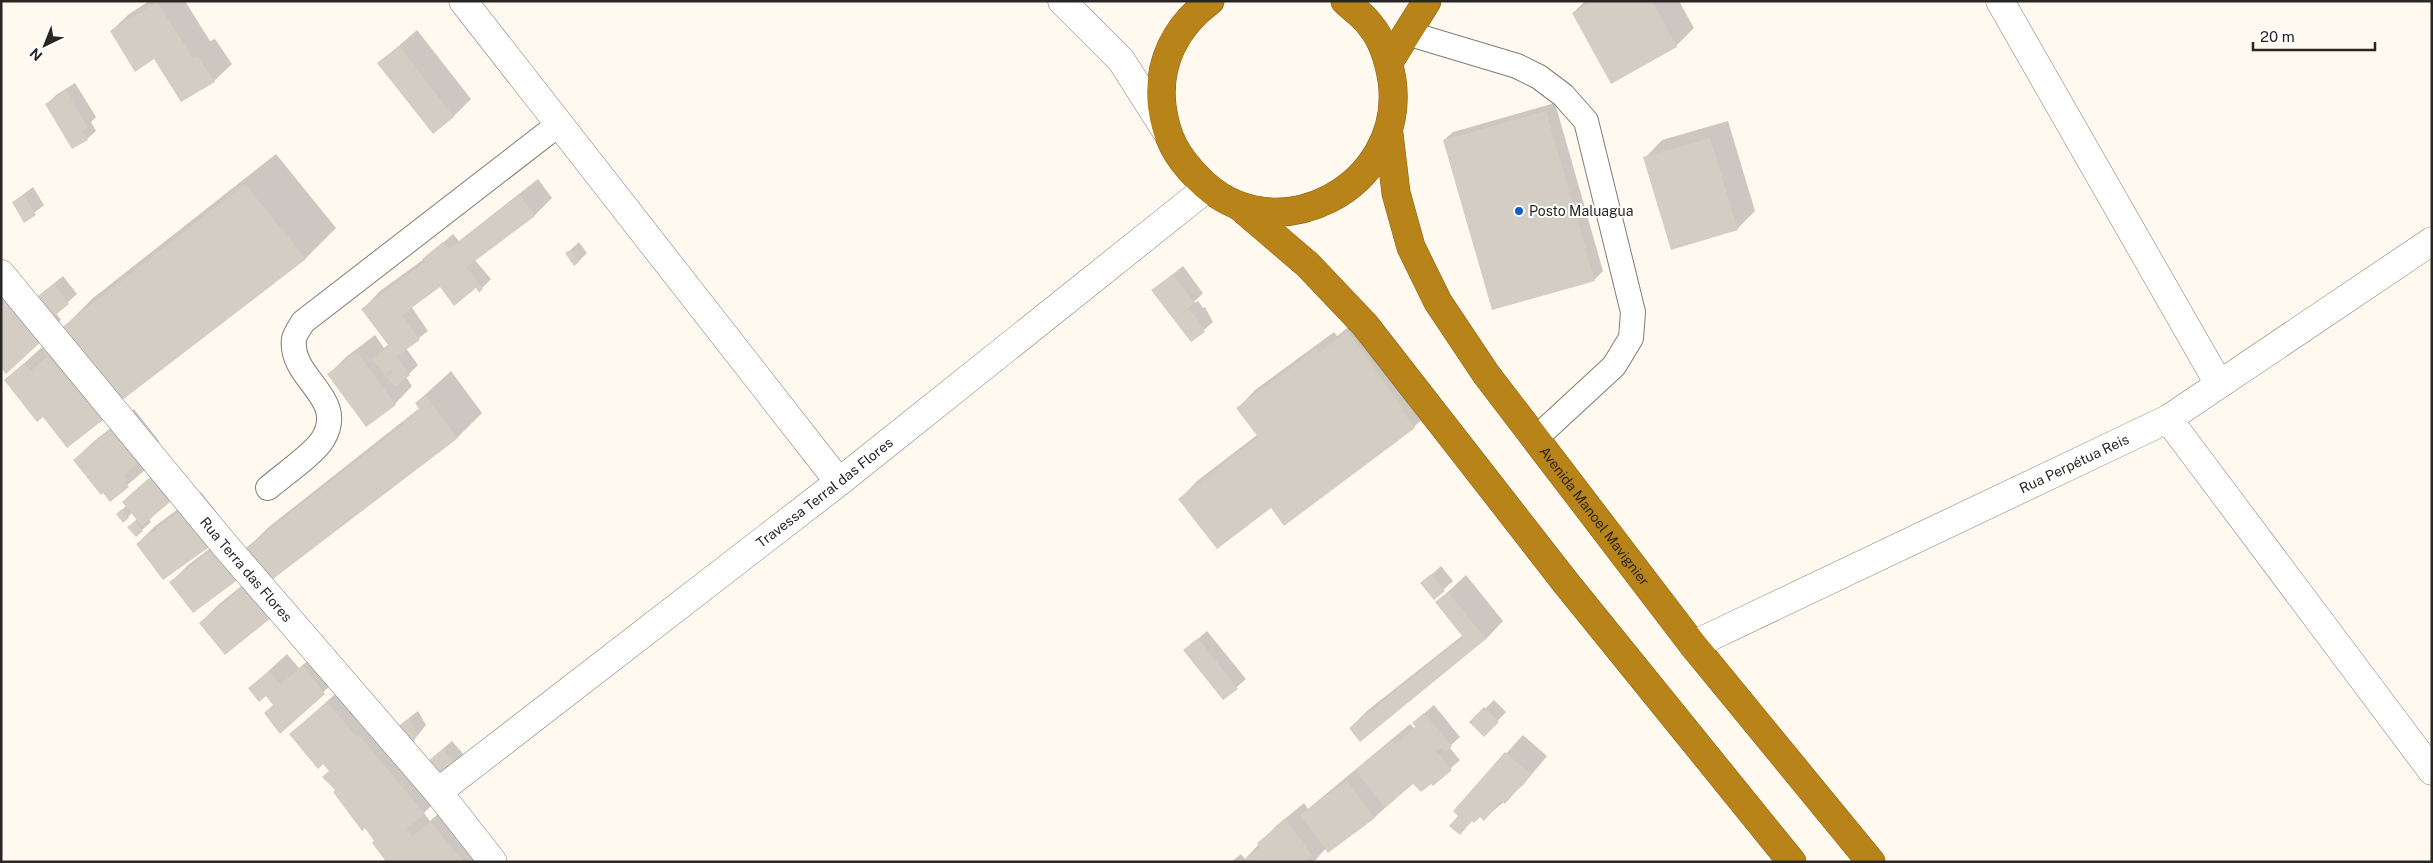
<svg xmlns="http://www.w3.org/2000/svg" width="2433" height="863" font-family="'Public Sans',sans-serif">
	<rect width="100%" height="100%" fill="#fff9f0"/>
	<!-- shadow -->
	<g fill="#0003">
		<path d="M149,1H185L210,41L215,39L232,64L214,81L111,31L129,14Z"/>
		<path d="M1585,1H1679L1694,28L1676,46L1573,13Z"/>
		<path d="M417,30L471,99L453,117L379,63Z"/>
		<path d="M75,83L96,117L91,122L96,131L87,139L47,104L56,95Z"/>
		<path d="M1555,103L1603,271L1594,280L1444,140L1453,132Z"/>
		<path d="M1728,121L1755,211L1737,229L1645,158L1662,140Z"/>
		<path d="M276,154L336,228L305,259L63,328L93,298Z"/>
		<path d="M538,179L552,198L535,215L474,259L491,279L482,288L445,283L411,306L428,331L406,348L418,365L406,377L412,386L395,404L329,374L346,357L375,335L384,348L389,344L363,309L380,291L424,259L453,234L459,241Z"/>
		<path d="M33,187L44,205L24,221L13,202Z"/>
		<path d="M579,242L587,253L578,262L567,253Z"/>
		<path d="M1183,266L1203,293L1192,304L1198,301L1203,308L1205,307L1213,322L1191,341L1153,290Z"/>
		<path d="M63,276L77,294L56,313L61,320L43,338L32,301Z"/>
		<path d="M1365,314L1432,410L1414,427L1271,506L1180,499L1197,481L1257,435L1238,408L1255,390L1334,332L1337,336Z"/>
		<path d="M66,339L111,411L102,420L45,417L6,380L42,347L49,355Z"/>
		<path d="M451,371L482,413L457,438L200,623L218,605L261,570L171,582L188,565L232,532L246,549L270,526L417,410L420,408L416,403Z"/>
		<path d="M134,409L159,441L142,458L146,469L110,500L74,460L92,443Z"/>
		<path d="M159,470L178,493L149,519L151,522L142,530L129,527L137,519L132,513L124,521L118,514L126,506L132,493Z"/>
		<path d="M201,492L228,527L211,544H137L155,526Z"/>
		<path d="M1441,566L1453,581L1434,598L1431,575Z"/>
		<path d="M1466,575L1503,621L1486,639L1350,728L1368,710L1463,635L1437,602Z"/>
		<path d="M1207,631L1246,679L1224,698L1185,650Z"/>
		<path d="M321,650L342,675L280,732L275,705L266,694L250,688L287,654L299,668Z"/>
		<path d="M345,685L441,796L424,813L430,821L448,805L496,862H384L386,860L376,841L341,786L323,763L291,734Z"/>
		<path d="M1494,700L1506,712L1484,735L1471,722Z"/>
		<path d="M1434,705L1460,737L1449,747L1460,760L1433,784L1431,782H1413L1374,818L1326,848L1314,862H1231L1241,854L1245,859L1276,826L1304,803L1308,809L1410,724L1414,728L1416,726L1413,723Z"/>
		<path d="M418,711L426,725L414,740L396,728Z"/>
		<path d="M1523,735L1547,756L1523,785L1484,819L1480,815L1460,816L1454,811Z"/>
		<path d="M452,741L465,756L456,765L433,757Z"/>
	</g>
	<!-- building -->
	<g fill="#d3cdc4">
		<path d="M1593,1H1652L1677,47L1611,84L1572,13Z"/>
		<path d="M157,2L193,58L197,55L215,82L181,102L154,59L135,72L110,31Z"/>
		<path d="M399,46L454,117L433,134L377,63Z"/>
		<path d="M66,91L88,127L82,131L88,140L72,149L45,104Z"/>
		<path d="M1546,111L1595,281L1492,310L1443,140Z"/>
		<path d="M1710,138L1738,230L1671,250L1643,157Z"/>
		<path d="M245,184L306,259L121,401L61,328Z"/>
		<path d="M24,195L36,215L24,223L12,202Z"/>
		<path d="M520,195L535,216L467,267L483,289L479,293L476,288L454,306L440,287L402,315L420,340L397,356L410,375L395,387L386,377L393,372L391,370L385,375L372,359L389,346L361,309L425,262L422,259L443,242L449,249Z"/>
		<path d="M570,250L579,262L574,266L565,253Z"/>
		<path d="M1173,274L1195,303L1174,320L1151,290Z"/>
		<path d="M1,281L44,339L6,374L1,368Z"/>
		<path d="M54,284L69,304L53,317L37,298Z"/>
		<path d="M1189,309L1194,316L1195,315L1205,332L1191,342L1174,320Z"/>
		<path d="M1347,331L1404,409L1402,410L1415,428L1284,526L1271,508L1217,549L1178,499L1258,437L1236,408L1316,349L1319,353Z"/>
		<path d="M357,352L396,405L366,427L327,374Z"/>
		<path d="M48,356L103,420L67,448L43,417L37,422L4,380L24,363L31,371Z"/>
		<path d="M425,395L458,438L269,582L243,550L404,424L403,422L419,409L415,403Z"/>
		<path d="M116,426L142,460L124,475L128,480L125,482L129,487L110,502L103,493L101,495L73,460Z"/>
		<path d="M149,478L170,502L142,526L122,502Z"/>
		<path d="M122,509L129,518L123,523L116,514Z"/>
		<path d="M183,509L212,545L163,580L136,544Z"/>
		<path d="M135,521L143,531L136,537L127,527Z"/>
		<path d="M214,549L239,579L193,613L169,582Z"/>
		<path d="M1431,574L1445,591L1434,600L1420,583Z"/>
		<path d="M245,585L271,618L225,655L199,623Z"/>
		<path d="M1448,592L1486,639L1360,742L1349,728L1463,637L1435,602Z"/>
		<path d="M1198,638L1238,689L1223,700L1183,650Z"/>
		<path d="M303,666L325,694L280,734L264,713L273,705L266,696L259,702L248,688L269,671L280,684Z"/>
		<path d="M327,702L357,737L359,735L425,814L406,829L412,837L430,821L464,862H383L385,860L372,843L374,841L365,828L362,831L333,792L335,790L322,777L329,771L323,764L318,769L289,734Z"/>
		<path d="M1484,707L1499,722L1484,737L1469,722Z"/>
		<path d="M1424,713L1452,746L1445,752L1441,748L1436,751L1452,770L1433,786L1431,784L1421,792L1413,784L1385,808L1355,770L1392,741L1395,744L1416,727L1412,723Z"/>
		<path d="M409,719L418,735L413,738L415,741L408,745L395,728Z"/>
		<path d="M443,749L457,766L436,783L422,766Z"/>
		<path d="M1505,752L1531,774L1505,804L1501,801L1484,821L1480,817L1474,823L1472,821L1460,835L1449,826L1458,816L1453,811Z"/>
		<path d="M1347,781L1375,818L1328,853L1300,815Z"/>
		<path d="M1286,819L1312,856L1303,862H1242L1260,847L1257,843Z"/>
	</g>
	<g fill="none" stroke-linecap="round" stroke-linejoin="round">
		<!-- lane casing -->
		<g stroke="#827d75" stroke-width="26">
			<g id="lane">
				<path d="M1407,33L1517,66L1539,77L1563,95L1586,121L1633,312L1631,338L1614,366L1535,439"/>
				<path d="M268,488C282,476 315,453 323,439C348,397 289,379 294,339C295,334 300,327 303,322L559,124"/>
			</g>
		</g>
		<!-- street casing -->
		<g stroke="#827d75" stroke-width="29">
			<g id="street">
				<path d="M463,1L839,482"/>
				<path d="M2000,1L2219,384"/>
				<path id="s1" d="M1,274L223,543L438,792L493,862"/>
				<path d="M2168,419L2432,771"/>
				<path id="s2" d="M1693,645L2168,419L2432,241"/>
				<path id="s3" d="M438,792L839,482L1207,188"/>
			</g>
		</g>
		<!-- secondary casing -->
		<g stroke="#827d75" stroke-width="29">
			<path id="secondary" d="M1062,1L1121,60L1165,129"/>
		</g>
		<!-- highway casing -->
		<g stroke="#86631d" stroke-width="29">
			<g id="highway">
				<path d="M1210,1C1176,26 1157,63 1162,106C1166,137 1176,156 1198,178C1273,257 1407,188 1392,80C1389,62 1383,40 1370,25C1364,16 1353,9 1345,1"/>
				<path d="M1389,62L1427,1"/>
				<path id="s4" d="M1389,134L1396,193L1411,247L1438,302L1486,374L1693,645L1871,862"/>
				<path d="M1239,206L1308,265L1365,325L1566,583L1792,862"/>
			</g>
		</g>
		<!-- lane -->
		<use href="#lane" stroke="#fff" stroke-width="24"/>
		<!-- street -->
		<use href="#street" stroke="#fff" stroke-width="28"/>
		<!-- secondary -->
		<use href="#secondary" stroke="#fff" stroke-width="28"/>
		<!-- highway -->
		<use href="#highway" stroke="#b88419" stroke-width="28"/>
	</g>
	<!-- markers -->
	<circle fill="#135fc9" stroke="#fff" stroke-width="2" cx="1519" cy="211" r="5"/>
	<g text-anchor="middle" stroke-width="4" stroke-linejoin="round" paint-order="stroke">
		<!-- poi labels -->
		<g font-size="14" fill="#292724" stroke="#fff" text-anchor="start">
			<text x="1529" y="216">Posto Maluagua</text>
		</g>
		<!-- street labels -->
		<g font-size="14" fill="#292724" stroke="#fff">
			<text dy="5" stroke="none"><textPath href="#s2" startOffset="422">Rua Perpétua Reis</textPath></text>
			<text dy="5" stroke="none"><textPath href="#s3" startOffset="489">Travessa Terral das Flores</textPath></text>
			<text dy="5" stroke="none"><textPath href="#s4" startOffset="442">Avenida Manoel Mavignier</textPath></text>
			<text dy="5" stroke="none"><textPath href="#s1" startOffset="384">Rua Terra das Flores</textPath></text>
		</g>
	</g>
	<!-- border -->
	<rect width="2433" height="863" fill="none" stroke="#292724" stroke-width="5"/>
	<!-- north arrow -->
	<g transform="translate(45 45) rotate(223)" stroke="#ffffff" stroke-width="4" paint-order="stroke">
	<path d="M0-4L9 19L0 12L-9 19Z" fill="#292724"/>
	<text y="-8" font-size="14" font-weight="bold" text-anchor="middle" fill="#292724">N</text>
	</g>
	<!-- scale -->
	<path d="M2253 42v8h122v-8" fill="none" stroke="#292724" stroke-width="2.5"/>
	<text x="2260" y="42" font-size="15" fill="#292724" stroke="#ffffff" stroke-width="4" paint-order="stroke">20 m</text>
</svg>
